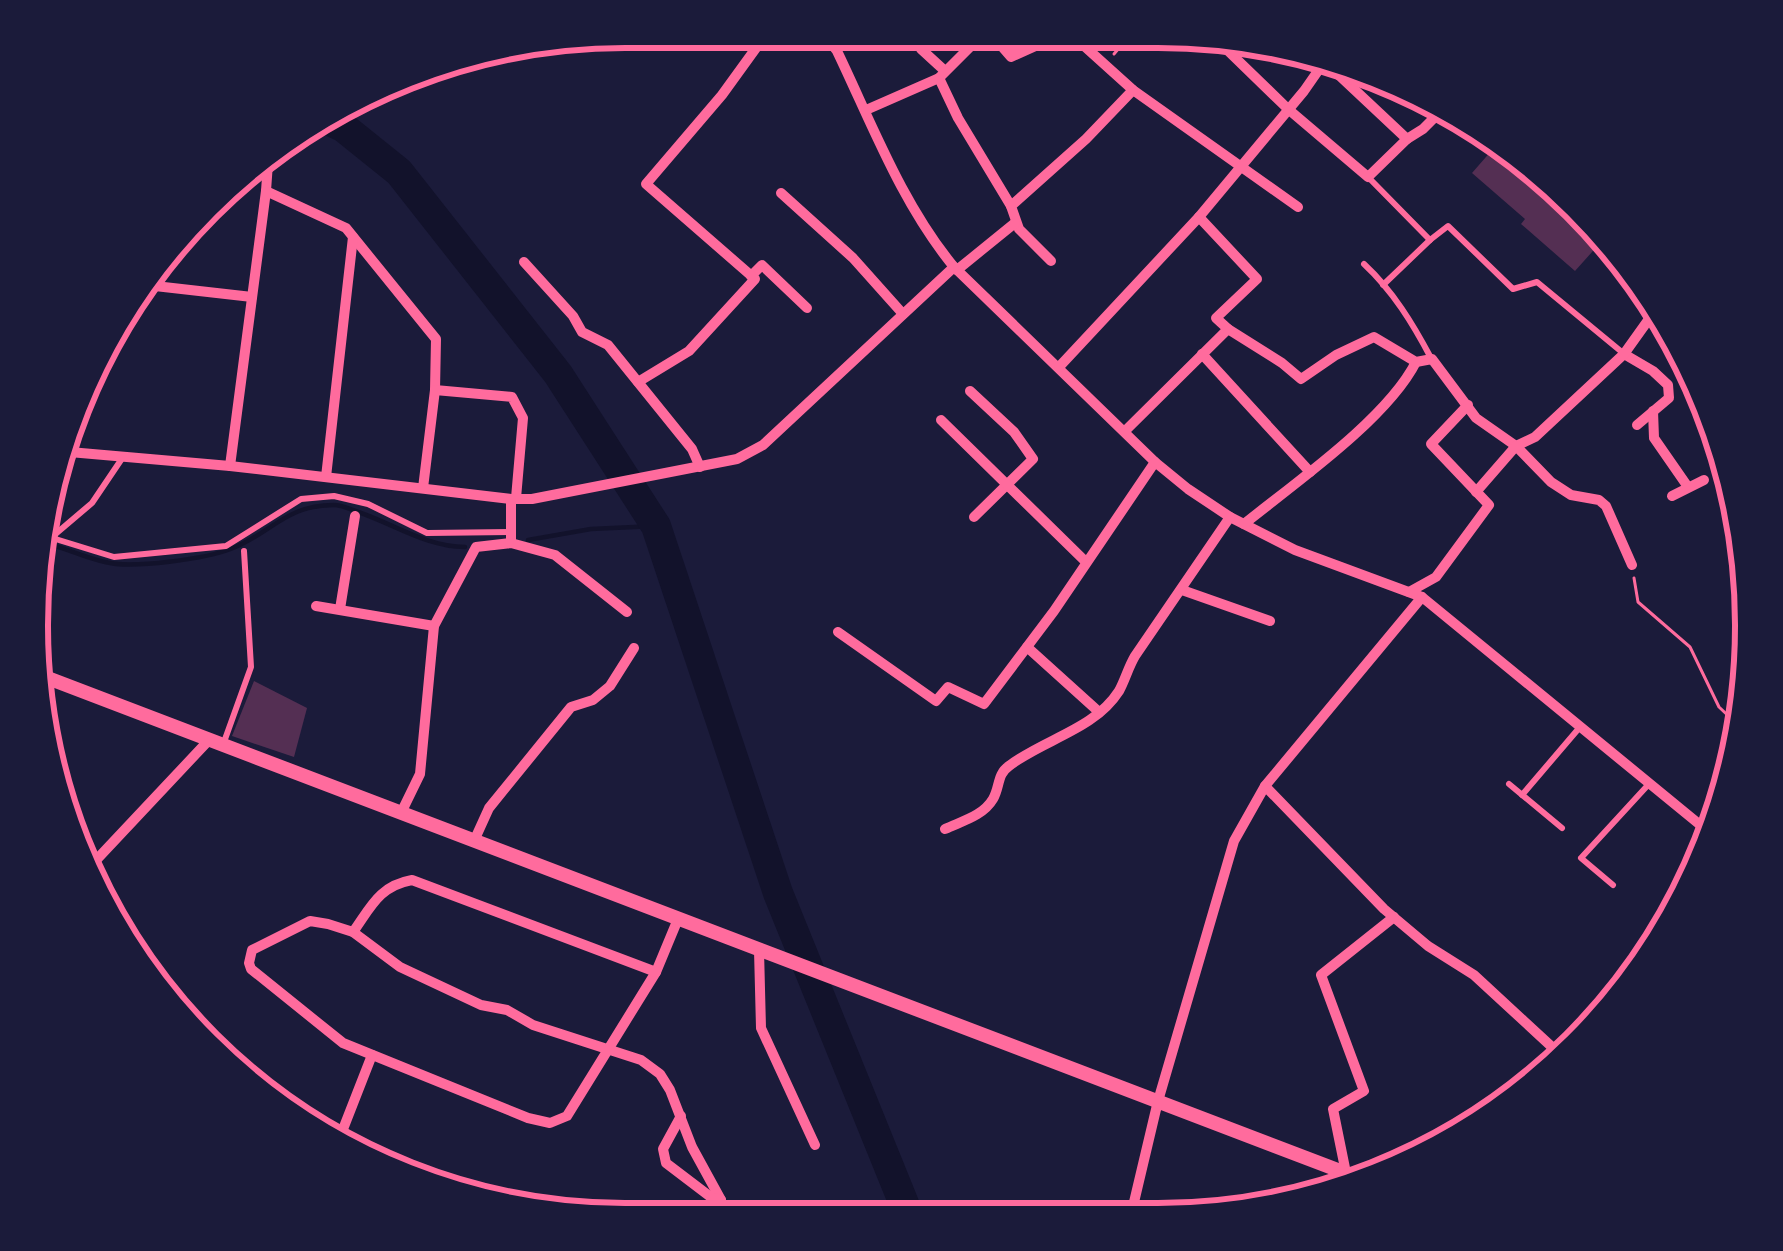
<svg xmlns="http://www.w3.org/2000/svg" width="1783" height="1251" font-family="Montserrat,sans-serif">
	<rect width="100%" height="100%" fill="#1b1b3a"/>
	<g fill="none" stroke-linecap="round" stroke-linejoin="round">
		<!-- stream -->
		<g stroke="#12122b" stroke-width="4.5">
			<path d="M528,540L591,529L656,526"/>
			<path d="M34,541C59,544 80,557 105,562C132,569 207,559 233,548C271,533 286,505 334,505C343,505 352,510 361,513C395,525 428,547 465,547"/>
		</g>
		<!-- river -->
		<path stroke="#12122b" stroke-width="30" d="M319,116L343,127L399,172L558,374L656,526L778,893L911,1221"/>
	</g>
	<!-- building -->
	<g fill="#542f53">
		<path d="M1499,142L1607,230L1609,233L1575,271L1521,224L1525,219L1472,173Z"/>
		<path d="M254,681L307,708L294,757L232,736Z"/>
	</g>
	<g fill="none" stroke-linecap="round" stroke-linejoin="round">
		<!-- path -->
		<g stroke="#ff6b9d" stroke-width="3">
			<path d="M1114,54L1129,36"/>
			<path d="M1634,578L1638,602L1690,647L1719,707L1738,725"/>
		</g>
		<!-- service -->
		<g stroke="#ff6b9d" stroke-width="6">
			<path d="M1369,178L1430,240"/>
			<path d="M1364,264C1393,291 1413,324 1431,358"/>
			<path d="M1383,285L1430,240L1448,226L1513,289L1537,282L1623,353"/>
			<path d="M36,533L114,557L226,546L301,499L334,496L368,504L427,533L511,532"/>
			<path d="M52,537L92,503L121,460"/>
			<path d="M224,742L251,667L244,551"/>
			<path d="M1509,784L1562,828"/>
			<path d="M1522,795L1580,727"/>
			<path d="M1613,885L1581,858L1648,785"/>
		</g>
		<!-- minor -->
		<g stroke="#ff6b9d" stroke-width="10">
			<path d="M821,31L837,51C872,124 902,204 954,267L1155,462L1188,489L1230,517L1295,550L1422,597L1710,833"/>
			<path d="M911,32L921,49L945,71"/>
			<path d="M991,34L1011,57L1060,35"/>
			<path d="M1072,35L1133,90L1298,207"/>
			<path d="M1221,44L1288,109L1368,177L1407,139L1423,129L1444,108"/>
			<path d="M1325,62L1407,139"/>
			<path d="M939,78L958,118L1011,206"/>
			<path d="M866,110L939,78L984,33"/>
			<path d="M266,191L346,228L436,339L435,390L423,488"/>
			<path d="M781,193L853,258L903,314"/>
			<path d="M1199,217L1257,279L1216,318L1228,329"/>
			<path d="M1051,261L1019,229L1011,206L1086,139L1133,90"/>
			<path d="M524,262L573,316L582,332L608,345L692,449L700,467"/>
			<path d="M156,263L155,286L252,297"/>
			<path d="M957,270L1015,223"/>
			<path d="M751,276L762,265L807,308"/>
			<path d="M1202,354L1310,472"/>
			<path d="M1624,354L1653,371L1668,385L1669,398L1637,425"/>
			<path d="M1059,367L1199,217L1304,91L1327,58"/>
			<path d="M638,382L689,351L755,279L646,184L722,95L769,30"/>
			<path d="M435,390L512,397L523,418L516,498"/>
			<path d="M970,391L1014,432L1033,459L974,517"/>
			<path d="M1653,411L1654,438L1688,487"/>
			<path d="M941,420L1086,562"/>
			<path d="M1125,431L1228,329L1282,363L1301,379L1336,355L1374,337L1416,362L1432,359L1476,418L1516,446L1551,482L1571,495L1599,500L1606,506L1632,565"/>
			<path d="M58,451L230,466L511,499H532L737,459L763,445L954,267"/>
			<path d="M230,466L266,191L269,149"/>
			<path d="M326,477L353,237"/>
			<path d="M1476,492L1516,446L1535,437L1624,354L1654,312"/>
			<path d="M1672,496L1704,480"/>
			<path d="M511,499V543"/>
			<path d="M1244,524C1295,483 1387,419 1416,362"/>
			<path d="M1182,590L1270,621"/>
			<path d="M1409,592L1436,577L1489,505L1431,444L1468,405"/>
			<path d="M316,606L434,626"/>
			<path d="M340,609L355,516"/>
			<path d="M838,632L936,701L948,687L984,704L1054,611L1155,462"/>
			<path d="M1027,647L1099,712"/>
			<path d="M32,704L42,676"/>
			<path d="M1265,786L1384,909L1428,946L1474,975L1565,1059"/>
			<path d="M401,813L420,774L434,626L476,547L511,543L555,555L627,612"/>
			<path d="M945,829C962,821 983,816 993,799C1000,787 997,774 1009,766C1044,739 1094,730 1119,691C1125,680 1128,668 1135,656L1230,517"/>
			<path d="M474,841L489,808L571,707L593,700L610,686L634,648"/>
			<path d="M84,873L209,740"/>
			<path d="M678,919L656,972L567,1116L550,1123L528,1118L343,1043L251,969L249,963L252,950L310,921L328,924L353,932L400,967L481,1005L507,1010L533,1025L641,1060L660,1074L670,1090L692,1147L721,1200"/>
			<path d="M353,932C371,907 379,886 412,880L656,972"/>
			<path d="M759,950L761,1028L815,1145"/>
			<path d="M681,1116L663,1149L666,1163L712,1198L721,1200"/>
			<path d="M331,1139L528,1207"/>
			<path d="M338,1142L372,1055"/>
			<path d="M1346,1173L1333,1109L1364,1091L1321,975L1394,917"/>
			<path d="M1130,1219L1158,1101L1234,841L1265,786L1422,597"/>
		</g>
		<!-- tertiary -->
		<path stroke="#ff6b9d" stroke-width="14" d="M32,672L1364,1180"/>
	</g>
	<!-- crop -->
	<path d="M0 0H1783V1251H0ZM625 48H1158A577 577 0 0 1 1735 625V626A577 577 0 0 1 1158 1203H625A577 577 0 0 1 48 626V625A577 577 0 0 1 625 48Z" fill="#1b1b3a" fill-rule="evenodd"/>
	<path fill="none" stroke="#ff6b9d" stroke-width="6" d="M625 48H1158A577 577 0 0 1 1735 625V626A577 577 0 0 1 1158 1203H625A577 577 0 0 1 48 626V625A577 577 0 0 1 625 48Z"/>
</svg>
